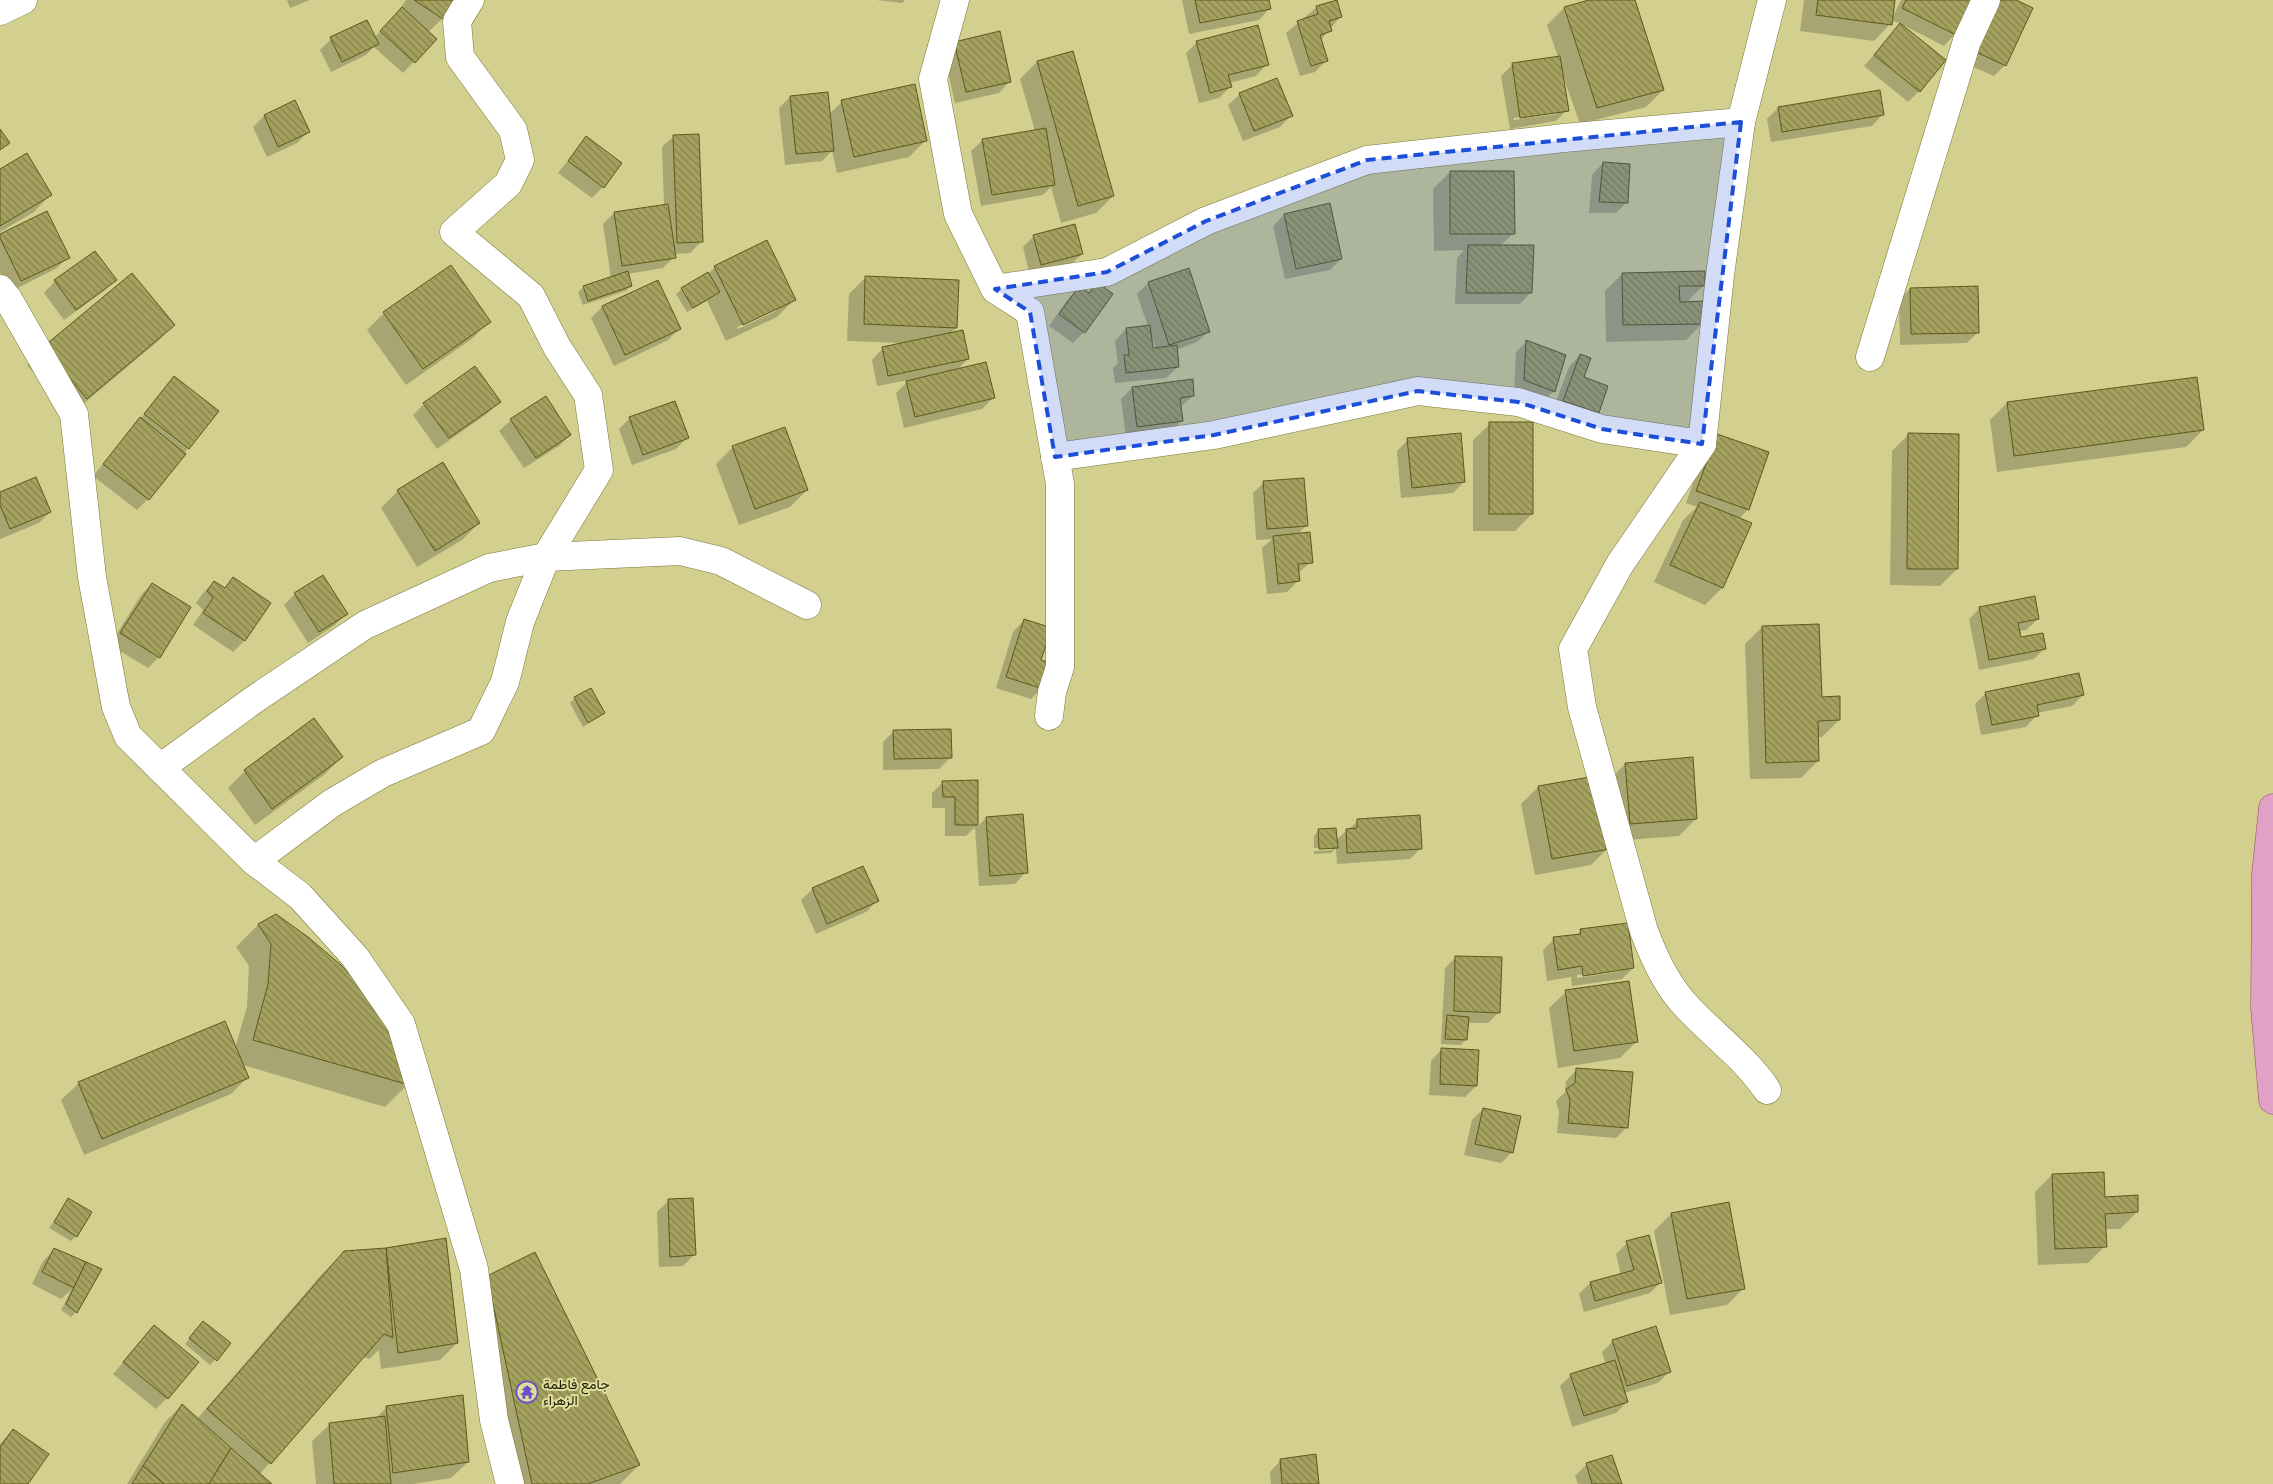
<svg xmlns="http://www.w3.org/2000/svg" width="2273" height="1484" font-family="Ubuntu,Vazirmatn,sans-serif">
	<defs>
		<pattern id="building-back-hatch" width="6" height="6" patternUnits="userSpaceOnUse" patternTransform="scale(1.25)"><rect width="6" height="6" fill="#a5a25f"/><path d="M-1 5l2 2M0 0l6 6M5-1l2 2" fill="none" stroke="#86834c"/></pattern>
	</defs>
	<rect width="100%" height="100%" fill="#d2cf8f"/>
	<!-- shadow -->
	<g fill="#0003" fill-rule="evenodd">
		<path d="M287,0H310L290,8Z"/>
		<path d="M406,0H454L442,19L428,32L435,39L403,73L374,47L366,55L331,72L320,50L331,39L374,38L395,16Z"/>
		<path d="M876,0H905L902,3Z"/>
		<path d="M1182,0H1268L1270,8L1259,20L1189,34Z"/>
		<path d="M1594,0H1633L1663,90L1646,107L1580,124L1562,73L1567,110L1556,121L1510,129L1501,76L1513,64L1558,57L1547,25L1564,8ZM1557,111V114L1514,120V118Z"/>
		<path d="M1804,0H1894L1892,19L1901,0H1972L1955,34L1944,46L1903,25L1919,91L1908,102L1864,66L1901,24L1891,20L1890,24L1874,41L1800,31Z"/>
		<path d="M2013,0L2005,65L1994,76L1960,61Z"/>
		<path d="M1317,7L1340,17L1320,41L1326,61L1315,72L1300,76L1286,33Z"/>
		<path d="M1197,42L1267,64L1256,76L1229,83L1230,87L1219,98L1199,103L1186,53Z"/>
		<path d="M955,43L1010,81L999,93L955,103L944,54Z"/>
		<path d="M1072,53L1113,196L1096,213L1061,223L1051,187L1043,195L981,206L971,151L983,140L1035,131L1020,79L1037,62Z"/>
		<path d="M1240,94L1291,115L1280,127L1243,141L1228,105Z"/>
		<path d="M790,97L829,114L842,102L926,140L909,157L837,173L832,151L822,161L785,165L779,108Z"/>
		<path d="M1778,108L1883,114L1872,126L1771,142L1767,119Z"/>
		<path d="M264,116L308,132L297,143L267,157L253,127Z"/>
		<path d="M674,136L701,242L690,253L674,254V257L663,268L627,274L631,285L626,291L583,305L578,292L584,287L611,278L603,224L614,213L664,205L662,147Z"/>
		<path d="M586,138L603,187L592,198L558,173Z"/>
		<path d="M1603,163L1627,202L1616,213H1589L1592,175Z"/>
		<path d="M0,170L50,195L34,212L0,232Z"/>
		<path d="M1450,172L1514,233L1500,246L1531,292L1520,304H1455L1457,258L1464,250L1434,251L1433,189Z"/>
		<path d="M1284,215L1341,259L1330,270L1285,279L1273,226Z"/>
		<path d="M0,236L68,257L57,268L10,292L0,272Z"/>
		<path d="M1034,236L1082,254L1070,265L1030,276L1023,247Z"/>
		<path d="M715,267L794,300L777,317L726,341L707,301L687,312L676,294L682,289L708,274ZM776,308V311L738,329L737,327Z"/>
		<path d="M1622,274L1704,285L1686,303L1703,323L1686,340L1606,342L1605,291Z"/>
		<path d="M866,277L956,328L949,334L968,359L957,370L993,398L982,409L904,428L896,393L909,380L877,386L872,360L883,348L903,343L847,341L849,294Z"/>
		<path d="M115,280L104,291L64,320L44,293L55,281Z"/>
		<path d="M657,282L679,329L668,340L614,366L591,318L602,307Z"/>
		<path d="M1148,283L1209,331L1197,342L1176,350L1178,367L1166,378L1115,383L1113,368L1118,363L1115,341L1126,329L1148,327L1137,294ZM1151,335L1156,349H1151Z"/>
		<path d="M1097,284L1084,332L1073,343L1049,326L1068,299L1080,288L1087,294Z"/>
		<path d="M1910,289L1978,332L1967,343L1900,345L1899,300Z"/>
		<path d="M384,313L489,321L473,338L406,385L367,330Z"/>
		<path d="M174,325L157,342L70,415L27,365L44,348Z"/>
		<path d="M1527,341L1554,391L1543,402L1514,391L1516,352Z"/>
		<path d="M1580,355L1582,378L1598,412L1587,424L1552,412L1569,367Z"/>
		<path d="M174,378L188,448L148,499L137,510L93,476Z"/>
		<path d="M1132,388L1193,396L1180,407L1182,420L1170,432L1126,438L1121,399Z"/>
		<path d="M545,397L570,435L559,446L524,468L499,431L511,420Z"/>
		<path d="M499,402L488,413L437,449L413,415L424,404Z"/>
		<path d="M2007,403L2203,430L2186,447L1997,472L1990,420Z"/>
		<path d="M630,418L687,438L676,449L632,465L619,429Z"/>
		<path d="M1490,424L1532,514L1515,531H1473V440Z"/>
		<path d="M1909,434L1957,569L1940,586L1890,585L1892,451Z"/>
		<path d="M1408,440L1464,482L1453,493L1401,498L1397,451Z"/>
		<path d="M1706,446L1748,509L1739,519L1722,588L1705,605L1654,582L1683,520L1697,507L1686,503Z"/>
		<path d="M733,447L807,490L790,507L739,525L716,464Z"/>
		<path d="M1264,482L1307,525L1298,534L1311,562L1297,574L1298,581L1287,592L1267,594L1262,548L1272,539L1256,540L1253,493Z"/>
		<path d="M398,491L479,523L462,540L417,567L381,508Z"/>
		<path d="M0,493L50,512L39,523L0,539Z"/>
		<path d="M233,579L270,604L244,641L233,652L193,625L203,610L196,603L203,593L214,582L223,589Z"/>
		<path d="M152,584L190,608L159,657L148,668L110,645L141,595Z"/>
		<path d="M295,594L346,614L335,625L308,643L284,605Z"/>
		<path d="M1980,608L2038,619L2026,630L2018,631L2020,639L2045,648L2034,659L1979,670L1969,619Z"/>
		<path d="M1024,620L1040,661L1042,688L1031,699L996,688L1013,632Z"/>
		<path d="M1762,627L1839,720L1822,737H1817L1818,761L1801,778L1750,779L1745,644Z"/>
		<path d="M1986,693L2083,695L2072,706L2037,713V715L2026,727L1981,735L1975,704Z"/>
		<path d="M575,698L604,713L583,727L570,703Z"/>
		<path d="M314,720L342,757L325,774L255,825L228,788L245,771Z"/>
		<path d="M894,731L950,758L939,769L883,770V742Z"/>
		<path d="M1625,764L1696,819L1679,836L1613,841L1608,781Z"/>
		<path d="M943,782H977V827L986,818L1026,872L1015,884L979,886L975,827L966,836H945V808H932V793Z"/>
		<path d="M1538,787L1608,848L1591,865L1535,875L1521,804Z"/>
		<path d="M1358,821L1421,848L1410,859L1337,864L1336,848L1331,853L1314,854V851L1332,850V847L1314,848V836L1319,830L1336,840Z"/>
		<path d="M862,867L877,901L866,912L816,934L801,900L813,889Z"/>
		<path d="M276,915L407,1085L385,1107L243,1065L248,1077L231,1094L84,1155L61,1100L78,1084L225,1023L235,1048L247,1007L249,966L236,947L258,925Z"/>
		<path d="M1581,930L1633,968L1622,979L1572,986L1571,977L1547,981L1543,950L1554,939L1576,935ZM1622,969V971L1577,978V975Z"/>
		<path d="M1456,957L1499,1012L1488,1023H1467L1466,1039L1461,1045L1441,1044L1445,968Z"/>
		<path d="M1566,992L1637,1041L1620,1058L1558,1068L1549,1008Z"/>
		<path d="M1442,1049L1476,1086L1465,1097L1429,1095L1431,1061Z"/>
		<path d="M1577,1069L1627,1127L1616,1138L1557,1133L1559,1112L1556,1101L1565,1092L1566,1081Z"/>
		<path d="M1483,1109L1512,1152L1501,1163L1464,1155L1472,1120Z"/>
		<path d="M2052,1175L2137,1212L2120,1229H2105V1246L2088,1263L2038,1265L2035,1192Z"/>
		<path d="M69,1200L76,1236L71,1241L49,1228Z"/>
		<path d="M668,1201L694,1255L683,1266L659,1267L657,1212Z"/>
		<path d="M1671,1214L1744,1288L1727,1305L1670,1315L1654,1231Z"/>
		<path d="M445,1240L457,1343L440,1360L381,1369L379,1350L369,1359L363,1357L259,1475L270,1484H127L165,1422L182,1405L197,1419L321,1275L344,1253L386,1249Z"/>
		<path d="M1627,1243L1661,1282L1650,1293L1584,1312L1579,1294L1590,1283L1621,1275L1616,1254Z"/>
		<path d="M54,1250L100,1270L76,1312L71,1317L61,1310L71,1290L61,1299L32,1284L43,1261Z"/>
		<path d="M488,1277L639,1465L620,1484H505Z"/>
		<path d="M154,1327L167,1398L156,1409L113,1374Z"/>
		<path d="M198,1328L230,1343L210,1365L185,1344Z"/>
		<path d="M1613,1341L1669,1372L1658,1383L1624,1393L1627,1402L1616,1413L1572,1427L1560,1386L1571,1375L1606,1365L1602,1352Z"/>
		<path d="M387,1407L468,1462L451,1478L413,1484H316L312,1441L329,1425L375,1419Z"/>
		<path d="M13,1430L26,1484H0V1444Z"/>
		<path d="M1611,1456L1620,1484H1578L1575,1476L1586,1465Z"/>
		<path d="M1281,1460L1318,1484H1271L1270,1472Z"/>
	</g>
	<!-- building -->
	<g fill="url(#building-back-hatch)" stroke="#5d5919">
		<path d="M414,0H455L443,19Z"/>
		<path d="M1195,0H1269L1271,9L1200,23Z"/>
		<path d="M1337,0L1342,17L1329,21L1332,31L1320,35L1328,61L1311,66L1297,21L1318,14L1316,6Z"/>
		<path d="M1589,0H1635L1664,90L1597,108L1564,7Z"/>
		<path d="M1818,0H1895L1892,25L1816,15Z"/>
		<path d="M1906,0H1974L1956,35L1902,8Z"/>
		<path d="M1994,0H2016L2033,8L2006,66L1970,49Z"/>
		<path d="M402,7L437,39L415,63L380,31Z"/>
		<path d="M367,20L379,44L342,62L330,37Z"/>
		<path d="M1900,23L1946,60L1920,92L1874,55Z"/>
		<path d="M1258,25L1269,65L1228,75L1232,87L1210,93L1196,41Z"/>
		<path d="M1000,31L1011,82L966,92L954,42Z"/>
		<path d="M1073,51L1114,196L1078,206L1037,61Z"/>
		<path d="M1560,56L1569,111L1520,118L1512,63Z"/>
		<path d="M1277,78L1293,116L1254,131L1239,93Z"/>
		<path d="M915,84L927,141L854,157L841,100Z"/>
		<path d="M1880,90L1884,115L1782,132L1778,107Z"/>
		<path d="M828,92L834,151L796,154L790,96Z"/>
		<path d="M295,100L310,132L278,147L264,115Z"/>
		<path d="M1046,128L1055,185L992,195L982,139Z"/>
		<path d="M0,129L10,143L0,150Z"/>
		<path d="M699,134L703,242L677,243L673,135Z"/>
		<path d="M586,136L622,163L604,188L568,161Z"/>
		<path d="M27,153L52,195L0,226V169Z"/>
		<path d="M1603,162L1630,164L1628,203L1599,202Z"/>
		<path d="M1450,171H1514L1515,234H1450Z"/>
		<path d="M1330,203L1342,259L1296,269L1284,214Z"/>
		<path d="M668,204L676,258L622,266L614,212Z"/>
		<path d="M47,211L70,258L21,281L0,238V234Z"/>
		<path d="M1075,224L1083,254L1041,265L1033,235Z"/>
		<path d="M767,240L796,300L743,325L714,266Z"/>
		<path d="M1468,245H1534L1532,293H1466Z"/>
		<path d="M95,251L117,280L76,310L54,280Z"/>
		<path d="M451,265L491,322L423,369L383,312Z"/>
		<path d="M1189,268L1210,332L1169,345L1148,282Z"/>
		<path d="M628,271L632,286L588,301L583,286Z"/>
		<path d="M1705,271V286H1679L1680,302L1703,301L1704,324L1623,325L1622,273Z"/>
		<path d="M708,272L720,292L693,308L681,288Z"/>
		<path d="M132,273L175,325L87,399L43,347Z"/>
		<path d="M865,276L959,280L957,328L864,324Z"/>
		<path d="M658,280L681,329L625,355L602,306Z"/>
		<path d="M1097,282L1113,294L1085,333L1059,314L1079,286L1089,293Z"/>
		<path d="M1978,286L1979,333L1911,334L1910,288Z"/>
		<path d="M1150,325L1153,348L1177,345L1179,367L1126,373L1124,355H1129L1126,328Z"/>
		<path d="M963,330L969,359L888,376L882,347Z"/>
		<path d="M1526,340L1566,355L1555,392L1524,380Z"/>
		<path d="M1580,354L1591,358L1584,377L1608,386L1599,413L1563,401Z"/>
		<path d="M986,362L995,398L915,417L906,381Z"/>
		<path d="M475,366L501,402L449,438L423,403Z"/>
		<path d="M174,376L219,411L189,449L144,414Z"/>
		<path d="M2197,377L2204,430L2014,456L2007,402Z"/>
		<path d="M1193,379L1194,396L1180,398L1183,421L1137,427L1132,387Z"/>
		<path d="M546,396L571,435L536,458L510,419Z"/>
		<path d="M675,401L689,438L643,455L629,417Z"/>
		<path d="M140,417L186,454L149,500L103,464Z"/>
		<rect x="1489" y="422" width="44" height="92"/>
		<path d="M785,427L808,490L755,509L732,446Z"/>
		<path d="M1461,433L1465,482L1412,488L1407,438Z"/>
		<path d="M1908,433L1959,434L1958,569H1907Z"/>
		<path d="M1717,434L1769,452L1749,510L1696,491Z"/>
		<path d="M443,462L480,523L435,551L397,490Z"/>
		<path d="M36,477L51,512L10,529L0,505V492Z"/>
		<path d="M1304,478L1308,526L1267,529L1263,481Z"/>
		<path d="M1700,502L1752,523L1723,588L1670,565Z"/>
		<path d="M1310,532L1313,563L1298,564L1300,581L1278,584L1273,536Z"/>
		<path d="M323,575L348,614L319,632L294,593Z"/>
		<path d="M233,577L271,603L245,641L203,613L213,598L207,591L214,581L225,588Z"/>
		<path d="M152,583L191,607L160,658L120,633Z"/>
		<path d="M2035,596L2039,619L2018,623L2021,637L2043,633L2046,649L1989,660L1979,607Z"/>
		<path d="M1024,619L1052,628L1041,660L1051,663L1043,689L1006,677Z"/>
		<path d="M1819,624L1822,697L1840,696V720L1818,721L1819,761L1766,763L1762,626Z"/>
		<path d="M2079,673L2084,695L2037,705L2039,716L1992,725L1985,692Z"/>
		<path d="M591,688L605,713L588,723L574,697Z"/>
		<path d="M314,718L343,757L272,809L244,770Z"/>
		<path d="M951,729L952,758L894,759L893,730Z"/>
		<path d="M1693,757L1697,819L1630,824L1625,763Z"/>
		<path d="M1590,777L1610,849L1552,859L1538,786Z"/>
		<path d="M978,780V825H955V797H943L942,781Z"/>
		<path d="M1023,814L1028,873L990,876L986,817Z"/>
		<path d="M1420,815L1422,849L1347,853L1346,829L1357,828V819Z"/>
		<path d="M1336,828L1338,848L1319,849L1318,829Z"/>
		<path d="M863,866L879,901L827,924L812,888Z"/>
		<path d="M276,914L308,937L341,965L380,1007L394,1037L409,1085L253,1040L268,984L271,944L258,924Z"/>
		<path d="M1628,923L1634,968L1583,976L1582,966L1558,970L1553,937L1581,934L1580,929Z"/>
		<path d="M1455,956L1502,957L1500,1013L1454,1011Z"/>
		<path d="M1629,981L1638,1042L1574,1051L1565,990Z"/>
		<path d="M1447,1015L1469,1017L1467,1040L1445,1039Z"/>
		<path d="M225,1021L249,1078L102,1139L78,1082Z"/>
		<path d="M1441,1048L1479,1050L1477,1086L1440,1084Z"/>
		<path d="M1576,1068L1633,1072L1628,1128L1568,1123L1570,1100L1566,1089L1575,1083Z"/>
		<path d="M1483,1108L1521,1116L1513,1153L1475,1144Z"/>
		<path d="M2104,1172L2105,1197L2138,1195V1212L2105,1214L2107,1247L2055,1249L2052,1174Z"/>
		<path d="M68,1198L92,1212L77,1237L54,1222Z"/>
		<path d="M693,1198L696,1255L670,1257L668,1199Z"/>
		<path d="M1729,1202L1745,1289L1687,1299L1671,1213Z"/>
		<path d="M1649,1235L1662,1283L1595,1301L1590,1282L1634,1270L1626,1241Z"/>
		<path d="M446,1238L458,1343L398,1353L386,1248Z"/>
		<path d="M54,1248L86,1262L74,1288L42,1272Z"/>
		<path d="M386,1248L393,1338L384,1334L271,1464L207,1409L344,1251Z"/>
		<path d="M535,1252L640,1465L588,1484H532L487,1276Z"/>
		<path d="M86,1262L102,1269L77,1313L66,1304Z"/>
		<path d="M203,1321L231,1343L217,1361L189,1338Z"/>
		<path d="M154,1325L199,1362L168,1399L123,1362Z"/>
		<path d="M1656,1326L1671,1372L1627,1386L1612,1340Z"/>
		<path d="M1615,1360L1628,1402L1584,1416L1570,1374Z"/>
		<path d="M463,1395L469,1462L393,1473L386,1406Z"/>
		<path d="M182,1404L231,1448L209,1484H164L143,1466Z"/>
		<path d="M385,1416L391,1484H334L329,1423Z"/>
		<path d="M13,1429L49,1454L28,1484H0V1447Z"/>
		<path d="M231,1448L272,1484H209Z"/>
		<path d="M1316,1454L1319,1484H1282L1280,1459Z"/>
		<path d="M1612,1455L1622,1484H1592L1586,1463Z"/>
		<path d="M143,1466L164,1484H132Z"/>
	</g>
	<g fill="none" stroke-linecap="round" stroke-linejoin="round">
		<!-- street casing -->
		<g stroke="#7b773a" stroke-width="29">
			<g id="street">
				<path d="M955,0L933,79L958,214L995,289L1030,312L1060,484V667L1052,692L1049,716"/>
				<path d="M0,11L23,0"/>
				<path d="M0,289L8,299L74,414L92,577L116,707L128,736L254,861L300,896L355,957L401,1024L474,1269L494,1420L510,1484"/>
				<path d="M995,289L1107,272L1206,221L1367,160L1564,138L1741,122"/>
				<path d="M1870,357L1967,41L1986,0"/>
				<path d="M1055,457L1214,435L1418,391L1518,402L1602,429L1702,444"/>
				<path d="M160,768L252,701L365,625L489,568L546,557L680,551L721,561L807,605"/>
				<path d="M254,861L332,803L383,773L481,731L505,682L520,622L546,557L599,470L588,395L557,347L531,296L454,232L508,184L520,160L513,130L460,57L457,21L470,0"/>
				<path d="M1767,1090C1746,1059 1716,1037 1690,1010C1668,988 1655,960 1644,931L1582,707L1573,649L1620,564L1702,444L1720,275L1741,122L1772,0"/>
			</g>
		</g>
		<!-- primary casing -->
		<g stroke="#904b6a" stroke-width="29">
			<path id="primary" d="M2273,808L2266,874L2265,1008L2273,1100"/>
		</g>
		<!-- street -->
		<use href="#street" stroke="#fff" stroke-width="28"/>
		<!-- primary -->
		<use href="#primary" stroke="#e1a1c7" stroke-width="28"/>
	</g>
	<!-- marked area -->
	<path fill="#1d4ed8" fill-opacity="0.2" stroke="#1d4ed8" stroke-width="4" stroke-dasharray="10 6" stroke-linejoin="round" d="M1741,122L1702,444L1602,429L1518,402L1418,391L1214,435L1055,457L1030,312L995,289L1107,272L1206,221L1367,160Z"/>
	<!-- icons -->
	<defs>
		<g id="temple-ring" transform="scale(1.125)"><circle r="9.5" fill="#dfdc9c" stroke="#6550c9" stroke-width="1.5"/><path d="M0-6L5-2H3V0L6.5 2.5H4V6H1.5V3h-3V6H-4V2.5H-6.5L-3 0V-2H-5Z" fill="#6550c9"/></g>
	</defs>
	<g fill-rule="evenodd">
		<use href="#temple-ring" x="527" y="1392"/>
	</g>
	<g text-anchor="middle" stroke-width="4" stroke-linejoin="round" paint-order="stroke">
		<!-- poi labels -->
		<g font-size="14" fill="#201f05" stroke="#dfdc9c" text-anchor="start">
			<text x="543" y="1389">جامع فاطمة<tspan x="543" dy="16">الزهراء</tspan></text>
		</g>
	</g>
</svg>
